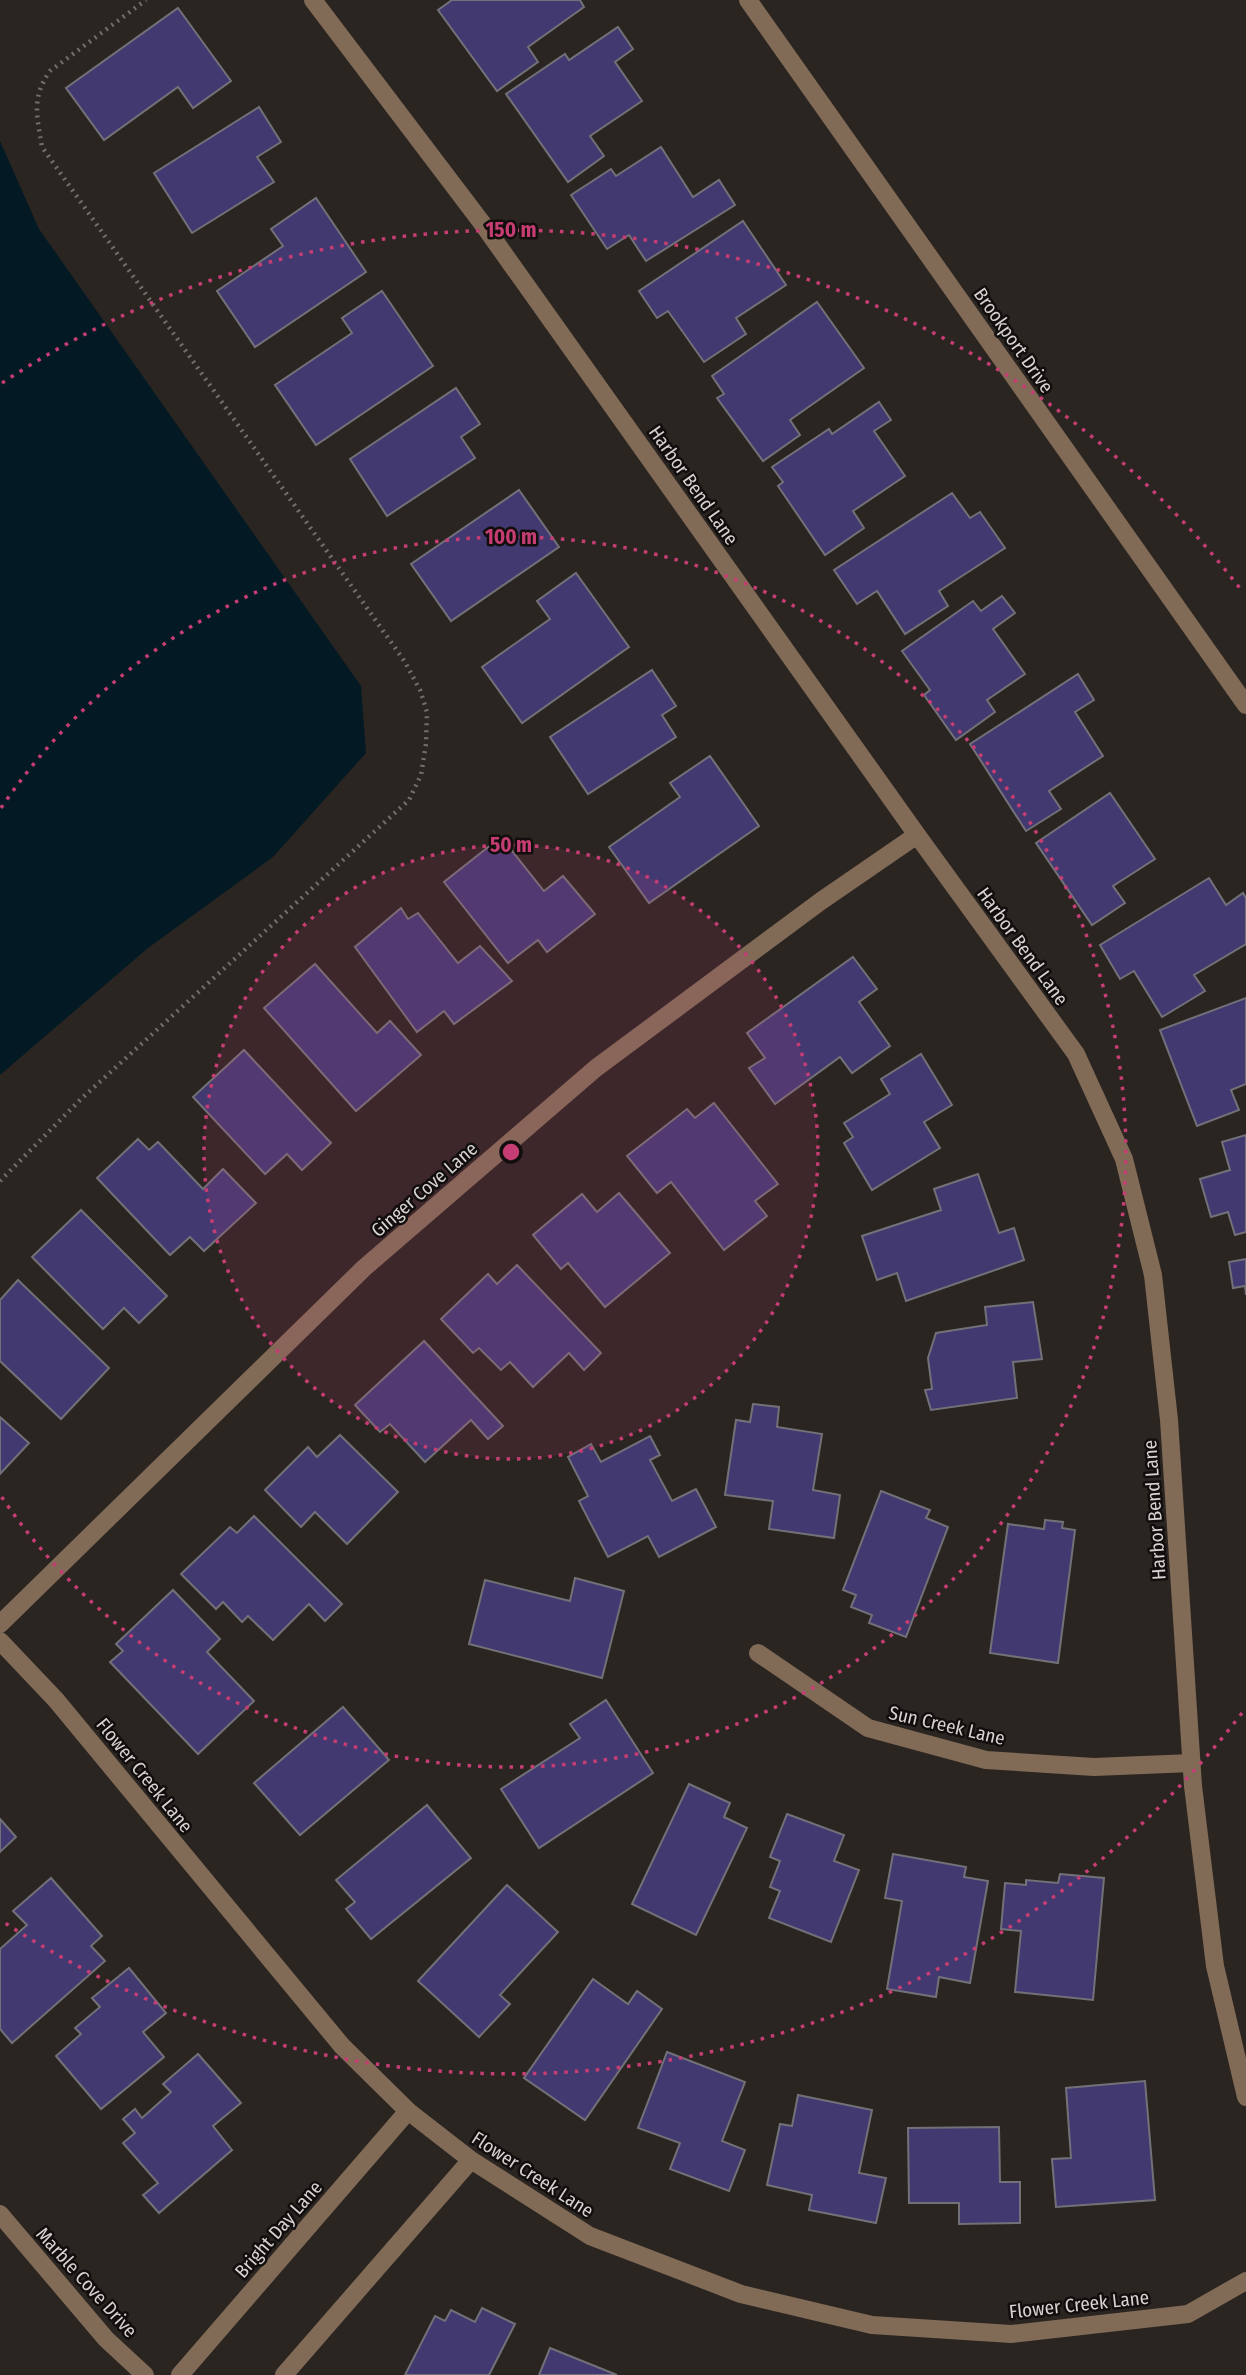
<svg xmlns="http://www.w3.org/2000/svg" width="1246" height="2375" font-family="'Fira Sans Condensed',sans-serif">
	<rect width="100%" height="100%" fill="#2b2521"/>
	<!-- water -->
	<path fill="#031a25" d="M0,141L39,229L361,686L366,753L273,857L148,948L0,1075Z"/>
	<!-- building -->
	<g fill="#423971" stroke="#727178" stroke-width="2">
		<path d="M452,0H580L584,7L528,47L538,62L497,91L438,10Z"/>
		<path d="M178,8L231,81L193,108L178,87L104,140L66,88Z"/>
		<path d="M618,27L633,49L615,62L642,101L590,136L604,156L568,182L506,94L565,54L569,60Z"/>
		<path d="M259,107L281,142L257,157L274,182L192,233L154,173Z"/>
		<path d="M661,147L693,197L719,180L735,205L646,261L629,235L607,249L571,195L611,169L616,176Z"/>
		<path d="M316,198L366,272L255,347L217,291L283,246L271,229Z"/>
		<path d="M743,221L786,285L736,318L746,334L704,362L668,311L657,318L639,291Z"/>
		<path d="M382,291L433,366L316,445L275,385L352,333L342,318Z"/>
		<path d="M817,302L864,368L790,420L800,435L763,461L717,398L724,394L712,376Z"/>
		<path d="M456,388L480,424L461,437L475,458L387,516L350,459Z"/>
		<path d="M879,402L891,420L874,431L905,476L853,511L864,528L825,555L778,486L783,482L772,467L829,429L832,434Z"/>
		<path d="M519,490L559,547L451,621L411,564Z"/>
		<path d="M952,493L970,518L980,512L1005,548L939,591L948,606L905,634L877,591L857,604L834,570Z"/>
		<path d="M576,573L629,647L522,723L482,667L550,619L537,601Z"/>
		<path d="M1002,596L1015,613L993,629L1025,674L987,700L995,712L956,740L924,695L930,690L902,651L973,601L981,611Z"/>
		<path d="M652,670L676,706L662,715L676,737L588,794L550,737Z"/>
		<path d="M1078,674L1094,700L1075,712L1103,756L1049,791L1061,809L1026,831L970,744Z"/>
		<path d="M710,756L759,826L649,903L609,847L680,797L670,783Z"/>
		<path d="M1110,793L1155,859L1113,886L1125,903L1092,925L1036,843Z"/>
		<path d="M501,837L544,891L563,876L595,914L547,952L538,940L508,963L444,882Z"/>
		<path d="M1209,878L1226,905L1243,893L1246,898V944L1194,975L1205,991L1162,1017L1134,971L1120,979L1100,945Z"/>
		<path d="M401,908L408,919L418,913L458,963L480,946L512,981L454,1024L444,1011L417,1032L355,947Z"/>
		<path d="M853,957L877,989L859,1002L890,1046L852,1073L840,1057L775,1104L749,1068L765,1058L747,1033Z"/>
		<path d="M315,964L377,1033L390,1021L421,1055L356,1111L264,1008Z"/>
		<path d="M1246,998V1084L1231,1090L1239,1110L1197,1126L1160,1030Z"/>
		<path d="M244,1050L331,1143L302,1170L287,1154L265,1174L193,1097Z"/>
		<path d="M921,1054L952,1105L924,1122L940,1148L872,1190L844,1143L853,1137L844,1123L890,1094L881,1079Z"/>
		<path d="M714,1103L778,1184L755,1201L767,1216L724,1250L671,1182L657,1193L627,1156L687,1109L695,1118Z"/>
		<path d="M1246,1135V1232L1235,1235L1228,1212L1211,1217L1200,1179L1230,1170L1222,1142Z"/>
		<path d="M138,1139L149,1150L158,1142L203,1189L223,1169L256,1203L204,1251L190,1237L170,1255L97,1178Z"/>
		<path d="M978,1174L999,1233L1014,1228L1024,1260L906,1301L897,1273L877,1280L862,1236L941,1210L934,1189Z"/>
		<path d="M619,1193L670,1253L605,1307L568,1263L561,1269L533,1235L582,1194L597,1212Z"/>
		<path d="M81,1210L167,1296L139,1323L124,1308L103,1329L32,1257Z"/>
		<path d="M1246,1259V1295L1245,1286L1233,1288L1229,1262Z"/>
		<path d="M517,1265L601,1353L584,1370L569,1353L533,1387L510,1362L501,1370L479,1348L473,1353L441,1319L488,1274L497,1284Z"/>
		<path d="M18,1280L109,1368L61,1419L0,1361V1300Z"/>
		<path d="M1033,1302L1042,1359L1013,1362L1017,1398L931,1410L925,1390L932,1389L928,1358L936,1333L987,1325L985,1307Z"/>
		<path d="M424,1341L503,1426L488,1439L471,1420L425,1462L390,1424L380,1432L355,1405Z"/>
		<path d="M753,1404L779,1407L777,1427L822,1434L813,1490L840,1495L834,1538L769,1529L773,1501L725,1495L736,1420L750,1422Z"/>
		<path d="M0,1417L29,1443L0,1474Z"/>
		<path d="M340,1435L398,1492L347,1544L315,1512L301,1527L265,1490L308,1447L317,1457Z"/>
		<path d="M650,1436L660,1455L650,1460L672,1501L696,1489L716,1527L659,1557L648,1536L608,1557L579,1501L588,1496L568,1457L591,1444L601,1462Z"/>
		<path d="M881,1491L930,1510L926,1518L948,1527L906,1637L869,1623L872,1615L851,1607L856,1595L843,1590Z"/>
		<path d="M254,1516L342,1604L325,1621L309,1604L273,1640L248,1616L242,1622L223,1602L216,1609L181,1574L230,1527L237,1533Z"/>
		<path d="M1045,1520L1063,1522L1062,1528L1075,1530L1058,1663L990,1653L1008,1524L1044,1529Z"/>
		<path d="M575,1578L624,1591L602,1678L469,1644L485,1580L570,1601Z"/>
		<path d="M173,1590L220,1639L207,1652L254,1701L198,1754L110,1662L123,1651L116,1644Z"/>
		<path d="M606,1700L653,1773L539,1848L501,1789L580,1738L570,1724Z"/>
		<path d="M343,1707L389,1760L300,1835L254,1783Z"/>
		<path d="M689,1784L730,1803L724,1817L747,1828L696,1935L632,1904Z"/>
		<path d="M427,1805L471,1858L371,1939L346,1909L355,1902L336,1880Z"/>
		<path d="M787,1814L844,1835L834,1861L859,1870L831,1942L769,1918L780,1891L770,1887L780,1861L770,1857Z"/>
		<path d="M0,1819L16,1837L0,1852Z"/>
		<path d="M893,1854L966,1867L964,1877L988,1881L970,1983L939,1977L936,1997L887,1989L902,1901L885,1898Z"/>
		<path d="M1060,1874L1104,1878L1093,2000L1015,1992L1021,1931L1001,1929L1005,1883L1026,1885V1880L1058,1883Z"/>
		<path d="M51,1878L102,1936L91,1946L105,1961L12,2043L0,2029V1949L27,1925L13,1911Z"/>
		<path d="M507,1885L558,1932L500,1995L510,2004L479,2037L418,1981Z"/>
		<path d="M129,1968L166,2013L143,2032L164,2057L101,2109L56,2056L81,2034L75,2028L100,2007L92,1998Z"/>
		<path d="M593,1979L628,2004L637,1991L662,2009L585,2120L524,2078Z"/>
		<path d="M667,2052L745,2082L722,2141L745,2150L729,2191L670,2169L680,2143L638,2128Z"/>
		<path d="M198,2054L241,2103L213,2126L232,2150L159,2213L143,2195L158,2183L123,2143L135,2133L123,2119L135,2109L142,2118L171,2092L163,2084Z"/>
		<path d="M1145,2081L1155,2200L1056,2207L1052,2159L1071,2158L1066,2088Z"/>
		<path d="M798,2095L872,2110L859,2173L886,2178L876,2223L809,2210L812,2195L767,2185L780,2124L792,2126Z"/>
		<path d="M999,2127L1000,2182H1020V2223L959,2224V2203H909L908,2128Z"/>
		<path d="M482,2308L515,2324L489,2375H405L435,2316L445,2321L451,2310L475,2322Z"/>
		<path d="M550,2348L617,2375H539Z"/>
	</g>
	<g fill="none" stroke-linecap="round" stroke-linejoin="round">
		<!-- path -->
		<path stroke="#736e6b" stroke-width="4.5" stroke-dasharray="2 5" stroke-linecap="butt" d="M0,1181L81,1099L409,800L421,775L426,744L427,712L420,690L405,662L42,147C37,116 31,98 50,71L146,0"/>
		<!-- minor -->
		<g stroke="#816b57" stroke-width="18">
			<path d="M313,0L482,223L917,835L1076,1054L1124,1159L1153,1275L1169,1420L1193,1786L1215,1966L1246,2097"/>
			<path d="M748,0L1246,705"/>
			<path d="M0,1624L364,1268L596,1068L821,901L917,835"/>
			<path d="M0,1641L56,1700L342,2046L408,2111L471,2160L590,2236L741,2294L872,2325L1011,2334L1188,2314L1246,2281"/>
			<path d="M758,1653L868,1728L986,1760L1094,1767L1192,1763"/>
			<path d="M0,2214L106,2339L145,2375"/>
			<path d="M180,2375L408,2111"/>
			<path d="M284,2375L471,2160"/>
		</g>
	</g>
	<!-- distance rings -->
	<circle cx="511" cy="1152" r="307" fill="#c63d73" fill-opacity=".12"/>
	<g fill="none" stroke="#c63d73" stroke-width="3.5" stroke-dasharray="3.5 7">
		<circle cx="511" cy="1152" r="307"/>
		<path d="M1 808A615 615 0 1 1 1 1496"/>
		<path d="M1242 1713A922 922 0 0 1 2 1921M2 383A922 922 0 0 1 1242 591"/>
	</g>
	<g text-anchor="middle" stroke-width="5" stroke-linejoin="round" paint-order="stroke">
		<!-- street labels -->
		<g font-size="19" fill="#d7d3d1" stroke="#110e0d">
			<text transform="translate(1014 340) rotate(55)" y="7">Brookport Drive</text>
			<text transform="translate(694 485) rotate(55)" y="7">Harbor Bend Lane</text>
			<text transform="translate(1023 946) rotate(54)" y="7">Harbor Bend Lane</text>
			<text transform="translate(424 1189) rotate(-41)" y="7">Ginger Cove Lane</text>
			<text transform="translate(1154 1510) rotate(-94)" y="7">Harbor Bend Lane</text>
			<text transform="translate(947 1725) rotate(13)" y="7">Sun Creek Lane</text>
			<text transform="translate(145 1775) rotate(51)" y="7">Flower Creek Lane</text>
			<text transform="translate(533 2174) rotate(33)" y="7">Flower Creek Lane</text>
			<text transform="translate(278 2229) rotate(-49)" y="7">Bright Day Lane</text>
			<text transform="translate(87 2282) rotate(48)" y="7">Marble Cove Drive</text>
			<text transform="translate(1079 2304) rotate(-6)" y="7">Flower Creek Lane</text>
		</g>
	</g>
	<circle cx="511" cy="1152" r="10" fill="#c63d73" stroke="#110e0d" stroke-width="3.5"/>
	<g font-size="21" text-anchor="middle" font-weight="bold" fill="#c63d73" stroke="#110e0d" stroke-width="5" stroke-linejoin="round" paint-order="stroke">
		<text x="511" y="237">150 m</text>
		<text x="511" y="544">100 m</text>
		<text x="511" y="852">50 m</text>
	</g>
</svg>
